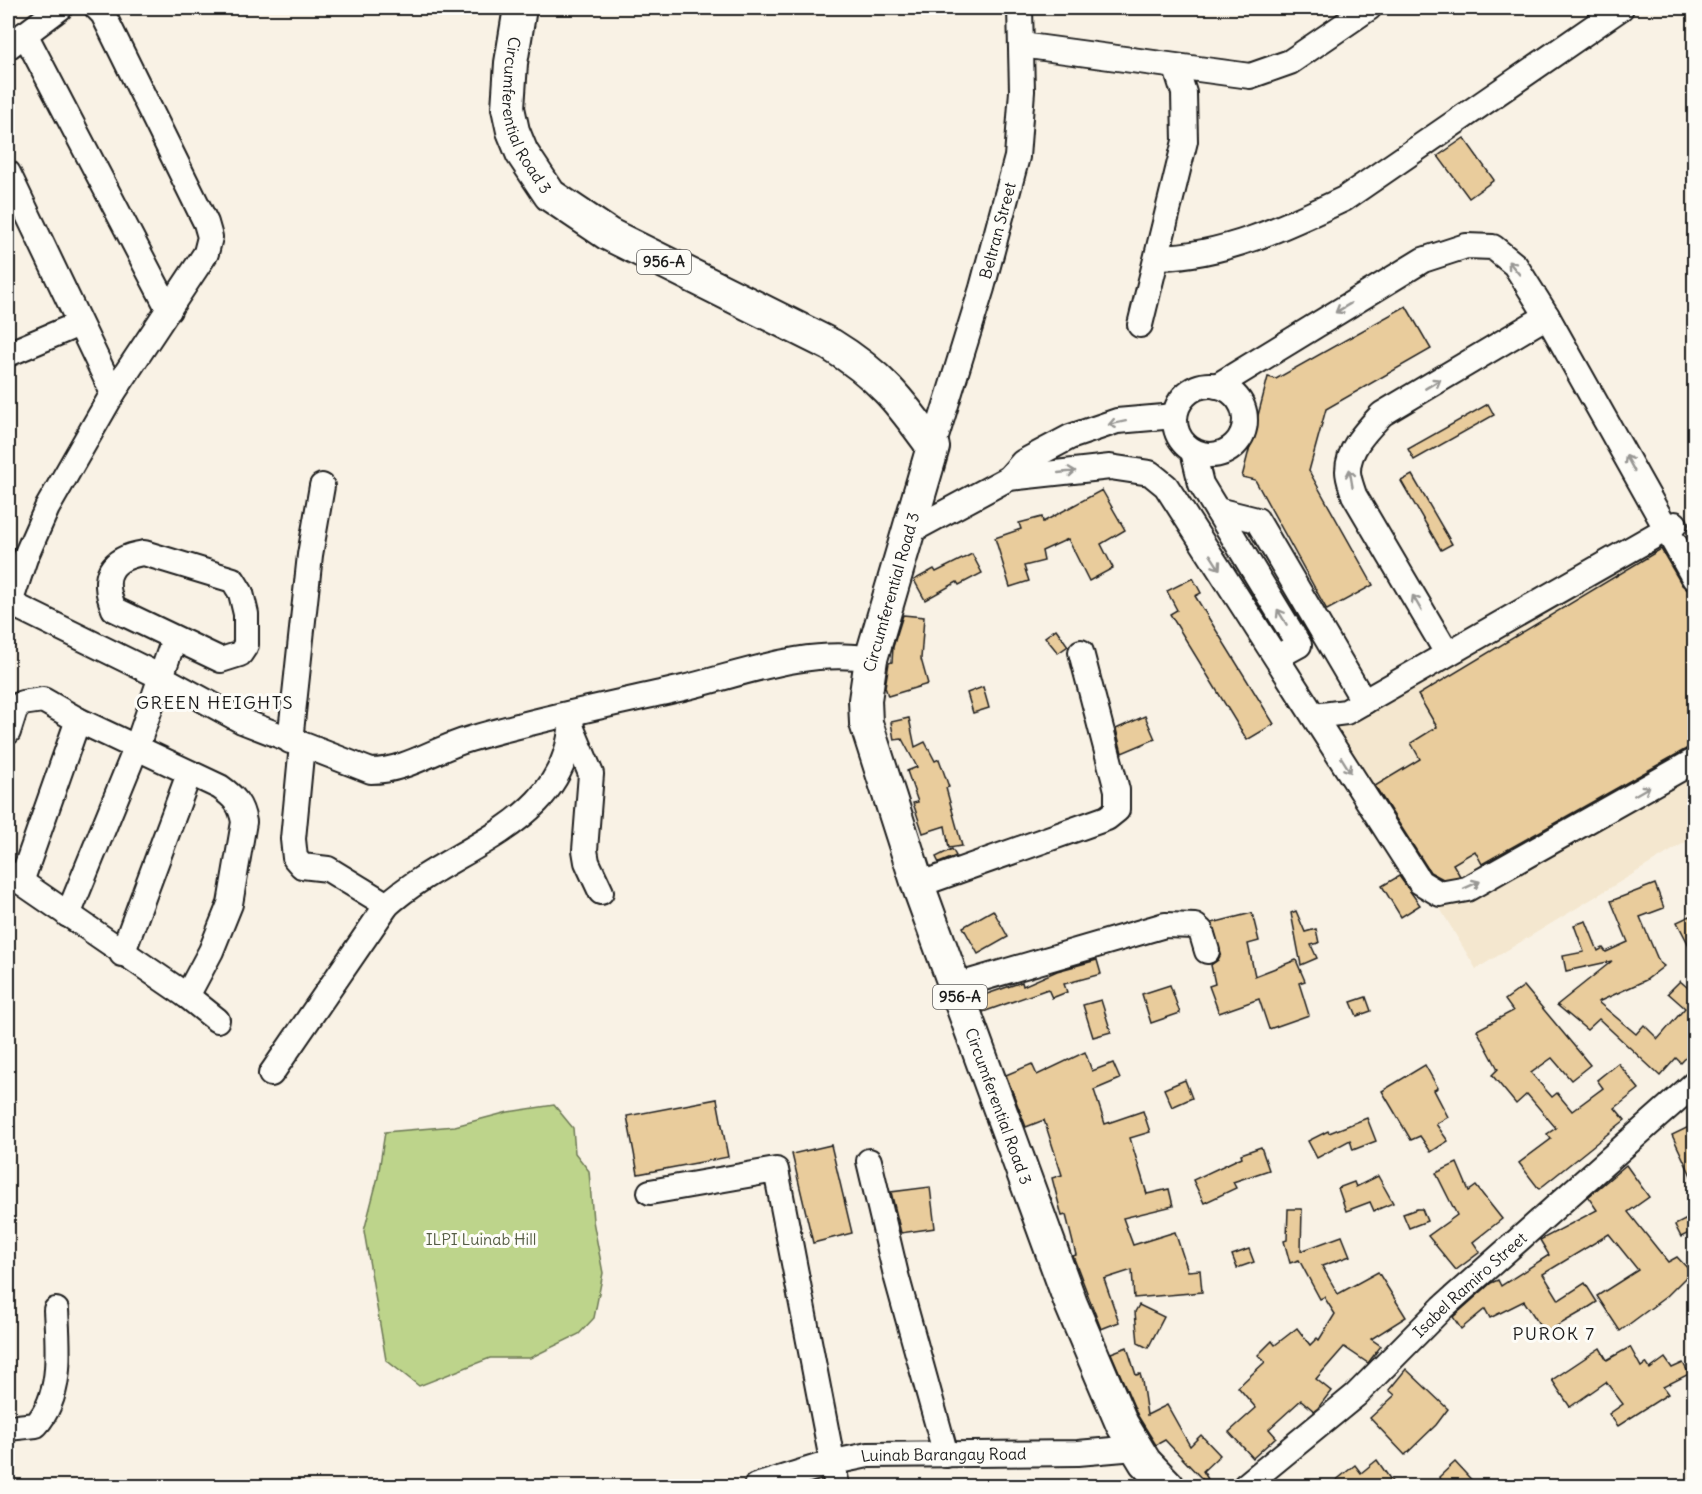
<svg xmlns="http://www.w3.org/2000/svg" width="1702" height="1494" font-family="Delius,sans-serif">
	<rect width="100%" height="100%" fill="#f9f2e5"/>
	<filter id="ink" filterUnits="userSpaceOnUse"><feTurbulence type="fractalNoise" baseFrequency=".0167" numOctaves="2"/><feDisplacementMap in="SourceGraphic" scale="12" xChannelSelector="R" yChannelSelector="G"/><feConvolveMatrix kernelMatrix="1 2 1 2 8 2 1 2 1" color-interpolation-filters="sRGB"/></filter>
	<g filter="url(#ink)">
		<!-- built -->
		<path fill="#f4e7cf" d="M1664,533L1694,583V837L1476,969L1334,730Z"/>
		<!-- green -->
		<path fill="#bdd48b" stroke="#6c7854" stroke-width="1.5" d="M554,1105L573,1128L575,1153L589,1171L593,1221L603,1273L594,1318L579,1334L530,1358H490L419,1386L386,1360L364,1231L378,1177L385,1132L455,1126L508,1112Z"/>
		<!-- building -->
		<g fill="#e9cc9c" stroke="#1c1c1c" stroke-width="1.5">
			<path d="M1464,138L1494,180L1469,198L1438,156Z"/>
			<path d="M1406,306L1431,349L1326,409L1309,471L1373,585L1327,610L1255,480L1242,477L1268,377L1276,379Z"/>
			<path d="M1488,404L1494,415L1414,460L1408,449Z"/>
			<path d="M1412,475L1452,544L1441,550L1401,481Z"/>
			<path d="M1102,490L1125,530L1101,544L1113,568L1089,581L1068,539L1042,551L1044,561L1024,566L1029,581L1010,587L995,538L1021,529L1019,523L1042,517L1043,522Z"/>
			<path d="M1661,549L1682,585L1695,596V744L1482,864L1475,851L1453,864L1460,876L1443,879L1430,872L1375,786L1420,759L1411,743L1437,727L1418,695Z"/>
			<path d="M972,554L982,573L959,585L957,582L925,600L914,580L934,569L936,572Z"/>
			<path d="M1193,578L1201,593L1195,596L1274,724L1247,740L1170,614L1177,610L1167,591Z"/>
			<path d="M903,615L924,617L921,659L928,684L888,696L885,687L889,663L892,662L893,647Z"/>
			<path d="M1056,629L1068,646L1058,653L1045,637Z"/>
			<path d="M983,687L989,708L973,713L967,693Z"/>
			<path d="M1145,716L1155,739L1122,753L1116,729Z"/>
			<path d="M909,718L915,747L925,742L935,761L939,759L949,787L946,788L962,846L949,848L945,826L923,833L913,803L918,802L907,771L917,767L902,739L894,740L891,722Z"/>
			<path d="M952,849L956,856L939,863L936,857Z"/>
			<path d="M1399,876L1420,905L1401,917L1382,886Z"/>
			<path d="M1655,884L1664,908L1640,917L1659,962L1664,966L1646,980L1598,1002L1636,1034L1644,1025L1658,1039L1685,1008L1668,993L1680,981L1695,994V1048L1681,1063L1676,1058L1660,1076L1599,1019L1587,1030L1557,1005L1612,961L1566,971L1563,956L1584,952L1574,925L1586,921L1598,951L1603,948L1606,952L1628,942L1611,901Z"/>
			<path d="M993,910L1008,937L978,954L963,927Z"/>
			<path d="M1296,911L1305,932L1316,929L1319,943L1311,945L1317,958L1301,965L1291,913Z"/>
			<path d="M1252,913L1259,941L1248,944L1255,976L1296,960L1305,981L1299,983L1309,1015L1269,1029L1259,999L1219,1013L1209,986L1215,984L1211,965L1218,960L1221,954L1212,923Z"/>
			<path d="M1690,916L1695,925V957L1677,922Z"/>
			<path d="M1097,960L1101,974L1064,984L1067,992L1052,998L1048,989L983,1012L979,998L987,994L1022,982L1023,986L1057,971Z"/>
			<path d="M1170,985L1180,1013L1151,1023L1142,994Z"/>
			<path d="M1524,986L1590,1065L1571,1080L1552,1058L1531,1073L1552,1097L1557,1093L1572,1111L1603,1088L1597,1080L1618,1063L1639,1089L1615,1108L1625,1120L1539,1189L1519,1163L1551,1139L1547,1134L1556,1128L1527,1094L1516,1104L1492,1075L1498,1069L1477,1030L1513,1011L1505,1000Z"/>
			<path d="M1366,997L1371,1011L1357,1016L1351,1002Z"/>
			<path d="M1101,1000L1111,1032L1093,1037L1083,1005Z"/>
			<path d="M1085,1052L1092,1071L1113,1063L1120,1079L1094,1090L1105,1124L1143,1111L1150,1132L1130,1138L1147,1194L1169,1189L1173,1206L1123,1218L1133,1245L1175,1232L1188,1271L1200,1270L1202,1292L1134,1298L1132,1270L1104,1279L1119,1322L1101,1329L1073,1256L1076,1255L1066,1215L1062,1216L1052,1178L1062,1175L1044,1120L1026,1127L1006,1075L1032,1064L1037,1075Z"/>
			<path d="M1425,1065L1438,1088L1434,1090L1448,1117L1436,1124L1448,1141L1431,1152L1420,1136L1411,1140L1382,1091Z"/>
			<path d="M1185,1080L1192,1098L1172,1107L1164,1089Z"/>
			<path d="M717,1099L728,1157L638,1174L627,1116Z"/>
			<path d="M1367,1118L1376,1141L1353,1150L1350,1140L1317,1158L1308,1141L1328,1131L1329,1133Z"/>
			<path d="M1695,1124V1184L1672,1135Z"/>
			<path d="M831,1145L852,1233L813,1243L792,1154Z"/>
			<path d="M1261,1147L1269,1170L1233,1182L1236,1188L1204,1203L1193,1180L1242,1157L1241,1154Z"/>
			<path d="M1457,1163L1469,1191L1476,1186L1502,1219L1473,1242L1480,1252L1456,1270L1428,1236L1457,1215L1436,1173Z"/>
			<path d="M1626,1165L1649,1197L1628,1212L1668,1262L1677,1257L1691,1272L1667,1296L1620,1331L1597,1296L1638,1270L1609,1234L1543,1274L1559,1300L1585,1283L1597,1302L1583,1311L1545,1333L1524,1301L1490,1318L1485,1309L1461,1329L1453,1317L1491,1283L1498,1280L1501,1286L1549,1255L1540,1240L1597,1210L1588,1197Z"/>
			<path d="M1378,1176L1393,1203L1374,1211L1370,1202L1346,1211L1338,1188L1354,1182L1356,1187Z"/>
			<path d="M930,1187L935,1228L901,1233L891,1192Z"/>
			<path d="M1288,1209H1302L1301,1251L1342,1236L1350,1256L1322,1266L1338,1294L1378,1272L1406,1317L1371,1339L1381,1346L1368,1363L1344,1347L1316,1379L1331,1391L1318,1408L1314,1411L1301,1400L1269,1429L1276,1437L1253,1458L1229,1432L1256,1408L1238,1387L1265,1362L1258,1355L1272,1341L1275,1345L1297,1328L1310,1345L1317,1338L1319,1340L1335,1314L1324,1297L1320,1299L1299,1260L1290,1263L1284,1241L1287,1240Z"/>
			<path d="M1417,1209H1422L1427,1221L1409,1228L1403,1214Z"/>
			<path d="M1687,1219L1693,1231L1681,1237L1675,1225Z"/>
			<path d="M1249,1249L1254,1262L1237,1268L1232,1255Z"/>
			<path d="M1139,1305L1164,1317L1148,1348L1138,1343L1135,1312Z"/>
			<path d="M1127,1347L1136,1375L1140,1374L1142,1381L1147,1415L1167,1405L1190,1446L1201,1435L1220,1455L1203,1471L1208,1479L1204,1481L1165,1440L1156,1445L1138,1416L1111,1353Z"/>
			<path d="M1630,1347L1641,1367L1646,1363L1650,1369L1665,1358L1672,1368L1683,1363L1689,1374L1663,1387L1668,1394L1618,1426L1609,1414L1623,1404L1606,1382L1570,1407L1552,1380L1600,1348L1607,1360Z"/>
			<path d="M1406,1369L1448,1409L1436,1425L1405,1455L1370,1418L1395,1395L1389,1390Z"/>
			<path d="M1377,1460L1395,1486H1329L1355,1465L1361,1473Z"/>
			<path d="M1455,1462L1477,1486H1447L1439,1477Z"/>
		</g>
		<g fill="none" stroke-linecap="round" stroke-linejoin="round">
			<!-- minor casing -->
			<g stroke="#1c1c1c" stroke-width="28">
				<g id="minor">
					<path d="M25,34L169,310"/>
					<path d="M1021,45L1250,76L1290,62L1369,8"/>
					<path d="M8,47L60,8"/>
					<path d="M8,173L113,393"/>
					<path d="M1158,257C1224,256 1285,227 1344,199L1621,8"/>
					<path d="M1140,325L1185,141L1184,93L1176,68"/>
					<path d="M8,354L79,324"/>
					<circle cx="1210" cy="420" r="35"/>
					<path d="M1217,386L1423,260L1466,246L1493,247L1515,265L1547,316L1694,578"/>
					<path id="s1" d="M933,447L982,288L1017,157L1022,91L1020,8"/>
					<path d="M1193,451L1201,484L1299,645L1277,657"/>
					<path d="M1009,478L1110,467L1150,473L1166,486L1420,882L1440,894L1467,889L1694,761"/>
					<path d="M1217,510L1257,520L1364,702"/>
					<path d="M907,533L1009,478L1023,462L1070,437L1117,421L1175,416"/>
					<path d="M144,553L233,580L241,593L246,614V645L240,654L221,660L114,609C100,576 110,558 144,553Z"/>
					<path d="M8,602L163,678L242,721L371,771C406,771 437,748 470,739C541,718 612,704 683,688C745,673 807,648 871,659"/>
					<path d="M10,603L25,558L47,508L113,393L206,253L210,237L206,223L103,14L97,8"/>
					<path d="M1447,653L1354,495C1352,488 1348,479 1348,471C1348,448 1368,429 1382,414L1547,316"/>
					<path d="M1315,716L1346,712L1675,524"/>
					<path d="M572,729L591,774L585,850L587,862L601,892"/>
					<path d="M8,732L15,710L22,703L43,700L78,720L220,787C234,797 241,804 244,822L230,904L211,951L187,996"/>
					<path d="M290,741L310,555L322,486"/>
					<path d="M302,745L293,839L295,858L302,866L328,869L387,905"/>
					<path d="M8,873L187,996L217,1020"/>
					<path d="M21,882L78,720"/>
					<path d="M918,885L1107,818L1117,810V790L1081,652"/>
					<path d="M68,915L137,746L174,639"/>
					<path d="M122,954L189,774"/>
					<path d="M956,986L1165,925L1195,926L1201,931L1207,951"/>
					<path d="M271,1074L387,905C455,843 572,826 572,713"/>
					<path d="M869,1161L896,1275L946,1455"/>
					<path d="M650,1192L776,1170L837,1486"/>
					<path d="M8,1428L36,1425C63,1395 58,1349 56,1310"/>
					<path id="s2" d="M756,1486L834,1462L868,1455L1078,1453L1135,1448"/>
					<path id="s3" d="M1245,1486L1356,1395L1443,1307L1694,1084"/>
				</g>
			</g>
			<!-- major casing -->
			<g stroke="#1c1c1c" stroke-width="36">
				<g id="major">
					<path id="s4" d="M520,8L511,63L508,108L513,131L522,153L550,195L608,234L831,345C880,375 900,401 933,447L871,659L865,700L866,723L918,885L1071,1304L1122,1424L1145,1462L1168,1486"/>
				</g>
			</g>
			<!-- minor -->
			<use href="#minor" stroke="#fdfcf7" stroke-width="24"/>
			<!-- major -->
			<use href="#major" stroke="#fdfcf7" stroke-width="32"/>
		</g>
		<!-- one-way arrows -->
		<defs><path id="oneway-shaft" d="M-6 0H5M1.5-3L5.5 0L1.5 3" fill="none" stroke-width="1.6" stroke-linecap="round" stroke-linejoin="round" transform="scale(1.5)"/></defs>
		<g stroke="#989794">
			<use href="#oneway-shaft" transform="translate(1514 268) rotate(-130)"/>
			<use href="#oneway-shaft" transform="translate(1343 308) rotate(149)"/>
			<use href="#oneway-shaft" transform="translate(1433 384) rotate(-31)"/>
			<use href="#oneway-shaft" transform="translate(1117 423) rotate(168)"/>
			<use href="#oneway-shaft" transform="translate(1630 463) rotate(-119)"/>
			<use href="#oneway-shaft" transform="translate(1067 472) rotate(-6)"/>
			<use href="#oneway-shaft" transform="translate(1351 478) rotate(-100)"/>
			<use href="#oneway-shaft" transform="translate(1215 562) rotate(57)"/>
			<use href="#oneway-shaft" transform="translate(1417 603) rotate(-120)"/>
			<use href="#oneway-shaft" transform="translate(1282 617) rotate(-121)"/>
			<use href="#oneway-shaft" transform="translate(1346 765) rotate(58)"/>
			<use href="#oneway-shaft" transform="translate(1642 791) rotate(-30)"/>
			<use href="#oneway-shaft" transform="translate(1472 885) rotate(-24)"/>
		</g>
	</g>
	<g text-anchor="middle" stroke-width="6" stroke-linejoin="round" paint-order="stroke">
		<!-- shield labels -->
		<g fill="#fdfcf7" stroke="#605f5e" stroke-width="1.5">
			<rect x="637" y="250" width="54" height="24" rx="4.5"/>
			<rect x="933" y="985" width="54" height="24" rx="4.5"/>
		</g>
		<g font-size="15" font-weight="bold" fill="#1c1c1c">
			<text x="664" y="267">956-A</text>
			<text x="960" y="1002">956-A</text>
		</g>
		<!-- street labels -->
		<g font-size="16" fill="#1c1c1c" stroke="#fdfcf7">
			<text dy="6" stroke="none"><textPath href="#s4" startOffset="112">Circumferential Road 3</textPath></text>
			<text dy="6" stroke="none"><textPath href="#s1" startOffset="226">Beltran Street</textPath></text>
			<text transform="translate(891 592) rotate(-74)" y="6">Circumferential Road 3</text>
			<text dy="6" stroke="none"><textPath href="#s4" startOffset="1354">Circumferential Road 3</textPath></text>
			<text dy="6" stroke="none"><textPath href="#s3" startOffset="302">Isabel Ramiro Street</textPath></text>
			<text dy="6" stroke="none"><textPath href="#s2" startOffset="192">Luinab Barangay Road</textPath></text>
		</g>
		<!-- park labels -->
		<g font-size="16" fill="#545c43" stroke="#fdfcf7">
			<text x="481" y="1245">ILPI Luinab Hill</text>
		</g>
		<!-- neighbourhood labels -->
		<g font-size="18" letter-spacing="1.5" fill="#1c1c1c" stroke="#fdfcf7">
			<text x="215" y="709">GREEN HEIGHTS</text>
			<text x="1554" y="1340">PUROK 7</text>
		</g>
	</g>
	<!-- margin -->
	<rect width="1702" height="1494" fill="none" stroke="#fdfcf7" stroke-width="30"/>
	<rect x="15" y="15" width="1672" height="1464" fill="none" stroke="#1c1c1c" stroke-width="2" filter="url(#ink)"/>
</svg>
